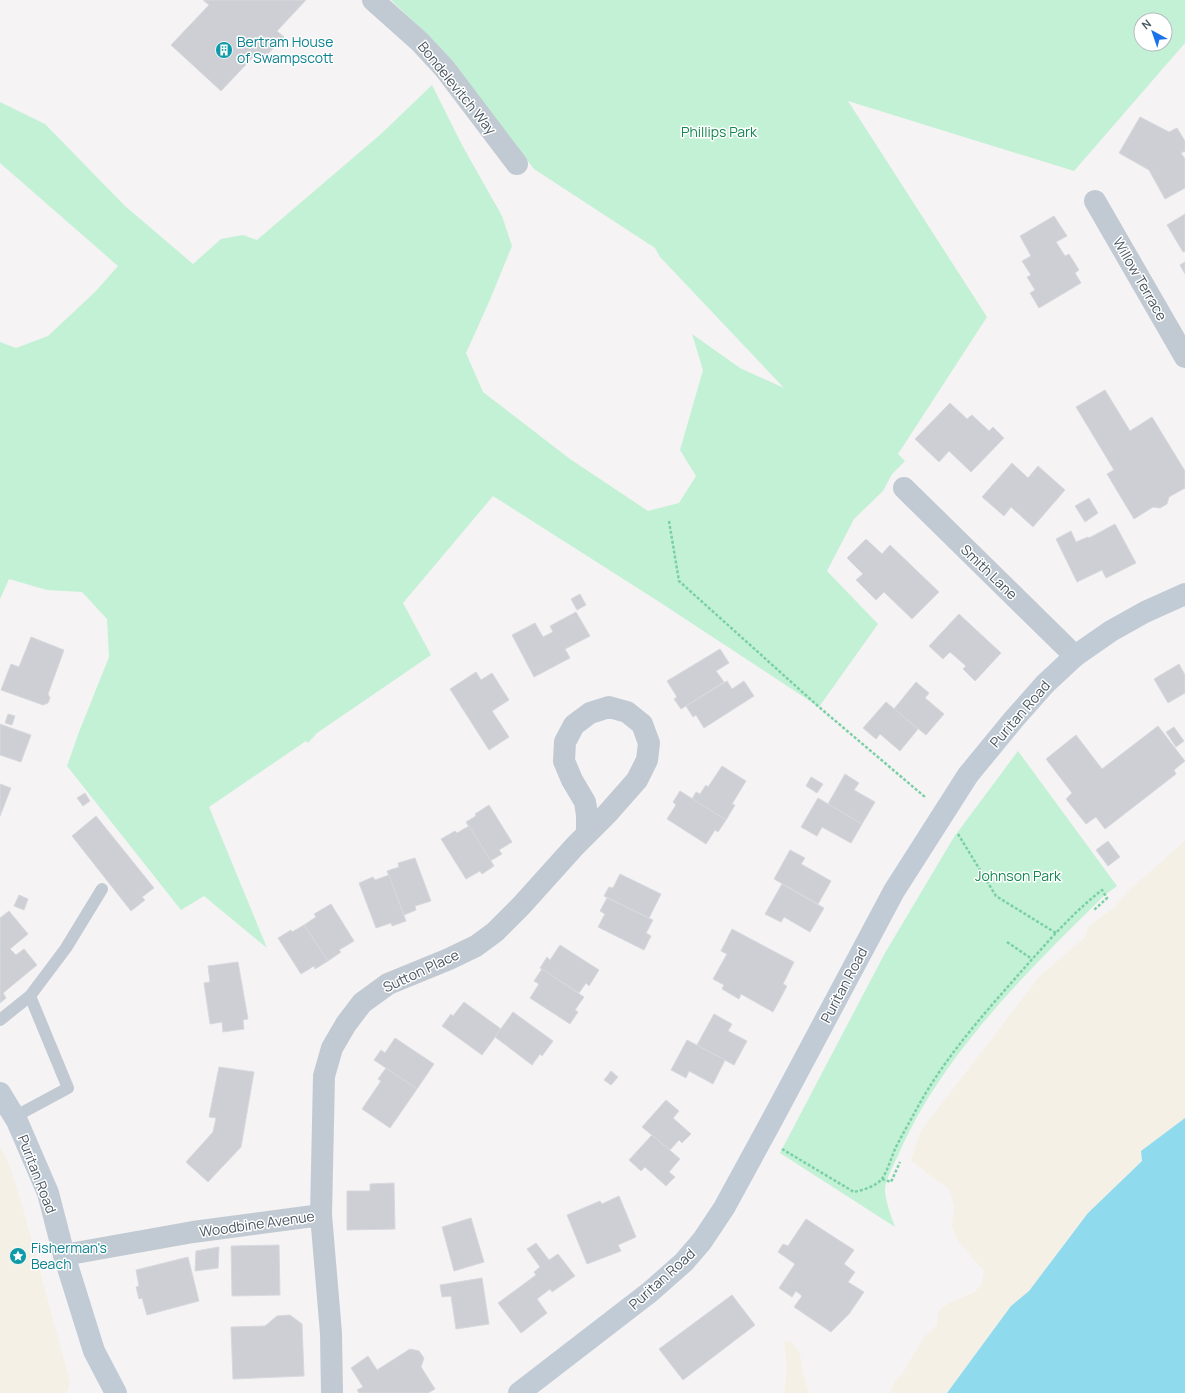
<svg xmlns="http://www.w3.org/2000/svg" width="1185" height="1393" font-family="Manrope,sans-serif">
	<rect width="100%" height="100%" fill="#f5f3f3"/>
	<!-- green -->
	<g fill="#c3f1d5" fill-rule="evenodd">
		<path d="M391,0H1185V43L1074,171L848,101L987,317L898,454L905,461L892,474L883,491L854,519L827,571L878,624L819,707L661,603L493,496L403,603L431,655L317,733L308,743L306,741L209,807L267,948L204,896L181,910L67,766L79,732L109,657L107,619L82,592L47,590L9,579L0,599V342L16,348L48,336L96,291L118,266L0,163V102L45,124L125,206L193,264L221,239L243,235L257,240L381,134L432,85L462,145L502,216L512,246L489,302L466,353L483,392L570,459L648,511L679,503L696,476L680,450L703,370L692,334L740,368L784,388L660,257L655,248L534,169L434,41ZM1141,20H1165V44H1141Z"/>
		<path d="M1018,751L1117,886L1105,895C1028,970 939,1058 897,1158C893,1166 885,1181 885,1189C885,1200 891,1216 895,1227L780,1153L885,953L954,837Z"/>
	</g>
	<!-- sand -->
	<g fill="#f5f0e5">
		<path d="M1185,841V1118L1141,1151L1142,1160L1088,1213L1029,1291L1011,1306L947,1393H889L892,1389L894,1382L902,1374L924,1337L937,1325L938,1311L949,1303L975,1292L982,1283L984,1271L957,1240L952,1225L954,1207L950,1190L911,1161L920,1132L1039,977L1085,937L1088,927L1116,906L1127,892Z"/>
		<path d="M0,1146L10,1166L23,1209L70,1382L67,1393H0Z"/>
		<path d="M791,1341L800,1354L803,1373L809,1393H784C787,1377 787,1359 784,1343Z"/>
	</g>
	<!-- water -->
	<path fill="#90daee" d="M1185,1118V1393H947L1011,1306L1029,1291L1088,1213L1142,1161L1141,1151Z"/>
	<!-- building -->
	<g fill="#cdcfd5" stroke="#d7d9de">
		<path d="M203,0H306L277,31L284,37L261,61L255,55L221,91L171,45L209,5Z"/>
		<path d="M1140,117L1169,132L1177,128L1185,141V151L1181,153L1185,159V188L1165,199L1149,170L1119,153Z"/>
		<path d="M1185,214V251L1183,252L1167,225Z"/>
		<path d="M1054,216L1067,236L1056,242L1065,256L1069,254L1079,270L1075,273L1081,283L1039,308L1030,293L1035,290L1027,277L1031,275L1022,261L1031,256L1020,236Z"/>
		<path d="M1185,262V274L1180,265Z"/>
		<path d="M1105,390L1130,431L1152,417L1185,471V488L1169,497L1167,504L1160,508L1153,507L1134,519L1107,474L1114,470L1076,407Z"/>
		<path d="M950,403L967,419L972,415L989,431L993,427L1004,438L971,472L949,451L939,462L915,439Z"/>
		<path d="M1012,463L1028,478L1038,466L1065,490L1033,527L1011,507L1004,516L982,497Z"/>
		<path d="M1089,498L1098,513L1085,522L1075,506Z"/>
		<path d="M1115,524L1136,563L1106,578L1102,570L1077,582L1056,539L1071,531L1076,542L1088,537L1089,538Z"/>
		<path d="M866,539L882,554L890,545L939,592L912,619L884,592L876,600L856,580L863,574L847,558Z"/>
		<path d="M580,594L586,605L577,610L571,599Z"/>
		<path d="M576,612L590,636L565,649L570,658L534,677L512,635L535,623L543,637L553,632L550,626Z"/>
		<path d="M959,614L1001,653L975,681L963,669L966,666L950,652L943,659L929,646Z"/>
		<path d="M31,637L64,650L48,694L50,698L48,703L43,705L1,690L11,664L19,667Z"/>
		<path d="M720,649L729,663L716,671L724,682L681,709L674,699L677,697L667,681Z"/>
		<path d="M1179,664L1185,675V693L1168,703L1154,679Z"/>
		<path d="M476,672L481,680L492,673L509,700L492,711L509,737L489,750L450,689Z"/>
		<path d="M727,681L732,689L744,681L754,696L704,728L696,715L693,717L686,706Z"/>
		<path d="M916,682L929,693L925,698L944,714L926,735L894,709Z"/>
		<path d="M886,702L918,729L900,751L880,734L876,739L863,728Z"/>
		<path d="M8,714L15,716L12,725L5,723Z"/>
		<path d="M0,724L31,735L21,762L0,755Z"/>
		<path d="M1158,726L1185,761L1174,770L1176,774L1105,829L1096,817L1086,824L1066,799L1072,793L1046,759L1076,735L1102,769Z"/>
		<path d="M1174,727L1184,741L1176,747L1166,732Z"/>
		<path d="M722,766L746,781L732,804L735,805L726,820L692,799L696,792L700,794L706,785L708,787Z"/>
		<path d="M845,774L859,783L854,790L875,802L862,824L828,804Z"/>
		<path d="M811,777L823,784L817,793L806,786Z"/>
		<path d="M0,784L11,788L0,816Z"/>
		<path d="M680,791L726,820L718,832L715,830L706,844L667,819L676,805L673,802Z"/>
		<path d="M85,793L90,801L83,806L77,798Z"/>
		<path d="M818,798L862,824L851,843L822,827L817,836L801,827Z"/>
		<path d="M489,805L512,842L499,850L502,854L490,861L466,822L476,816L475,814Z"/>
		<path d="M96,816L154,888L142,897L145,900L131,911L72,836Z"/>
		<path d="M469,826L494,866L482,874L480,871L466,879L441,839L455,831L457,833Z"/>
		<path d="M1108,841L1120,857L1108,866L1096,850Z"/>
		<path d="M790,850L805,858L801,864L831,881L818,904L774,879Z"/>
		<path d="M415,858L431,901L415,906L416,910L404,915L387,871L399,867L398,863Z"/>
		<path d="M620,874L661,894L649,918L604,896L609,887L613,888Z"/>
		<path d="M389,875L406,921L392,926L391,923L376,928L359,883L373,877L375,880Z"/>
		<path d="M782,884L824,908L810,932L784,917L781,922L765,914Z"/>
		<path d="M19,895L28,899L24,910L14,906Z"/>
		<path d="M607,898L653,920L646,933L651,936L644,950L598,927L605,914L600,911Z"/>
		<path d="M331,904L354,941L339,950L341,952L328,961L304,925L316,917L314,914Z"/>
		<path d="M9,911L28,934L10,949L16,955L24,949L37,965L3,993L6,998L0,1003V918Z"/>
		<path d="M304,925L328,961L315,969L314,966L301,974L278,938L291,930L292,932Z"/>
		<path d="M732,929L794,962L783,984L787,986L773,1012L741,994L739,999L722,989L724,985L713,979L727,954L721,951Z"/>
		<path d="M560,945L599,970L589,986L586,983L579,993L540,968L547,957L550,960Z"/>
		<path d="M238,962L248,1019L243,1020L244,1029L223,1032L222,1022L210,1024L204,983L210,982L208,966Z"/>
		<path d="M542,969L584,997L575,1010L578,1012L570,1024L530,998L539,984L534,981Z"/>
		<path d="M464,1002L501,1029L482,1055L442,1026L451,1014L453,1016Z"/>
		<path d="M513,1012L553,1041L542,1056L540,1054L532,1065L495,1037Z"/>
		<path d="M714,1014L732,1024L728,1031L747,1041L734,1065L697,1045Z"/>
		<path d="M395,1038L434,1064L417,1089L374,1060L381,1050L385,1053Z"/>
		<path d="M687,1040L725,1060L713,1084L689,1071L686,1078L671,1070Z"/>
		<path d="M219,1067L254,1072L241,1147L208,1182L186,1162L213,1132L216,1118L209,1117Z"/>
		<path d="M386,1068L417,1089L390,1128L362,1109L381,1081L378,1079Z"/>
		<path d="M611,1071L618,1077L611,1085L604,1080Z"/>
		<path d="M666,1100L679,1111L673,1118L691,1134L682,1143L679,1140L670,1150L642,1127Z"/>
		<path d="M652,1135L680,1159L669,1172L675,1177L666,1186L645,1167L641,1171L629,1160Z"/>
		<path d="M394,1183L395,1229L347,1230V1191H370V1184Z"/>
		<path d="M619,1196L636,1237L618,1245L621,1251L587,1264L567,1215L600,1201L602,1204Z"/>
		<path d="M471,1218L484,1262L454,1271L442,1227Z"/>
		<path d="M806,1219L854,1250L844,1264L855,1272L848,1282L864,1292L849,1314L831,1332L794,1307L802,1296L796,1291L792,1297L779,1288L795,1264L778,1252L783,1244L788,1246Z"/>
		<path d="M536,1243L549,1260L558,1254L575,1276L552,1292L550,1289L537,1299L547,1313L521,1333L498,1303L536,1275L534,1272L540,1267L527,1249Z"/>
		<path d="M279,1245L280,1295L232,1296L231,1246Z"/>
		<path d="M219,1247L218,1268L195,1271L196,1251Z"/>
		<path d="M188,1257L199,1301L147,1315L142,1298L139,1299L136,1287L139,1286L136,1270Z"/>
		<path d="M482,1278L489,1324L456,1329L451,1296L442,1297L440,1285Z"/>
		<path d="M732,1295L755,1325L683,1380L659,1349Z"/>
		<path d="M290,1315L302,1324L304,1376L233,1379L231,1327L265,1326L277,1316Z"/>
		<path d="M410,1349L419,1351L424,1358L421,1367L435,1389L428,1393H359L357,1390L363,1387L351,1368L368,1356L377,1370Z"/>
	</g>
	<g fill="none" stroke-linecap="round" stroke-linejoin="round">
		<!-- path -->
		<g stroke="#7ad0a6" stroke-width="2.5" stroke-dasharray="3 2" stroke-linecap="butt">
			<path d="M669,521L679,581L819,707L925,797"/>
			<path d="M958,834L996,896L1056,933"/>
			<path d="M1007,942L1032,959"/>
			<path d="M782,1149L854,1192C863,1190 874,1187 881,1180C887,1173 892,1155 896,1147C902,1135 909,1123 915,1112C942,1061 981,1017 1019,974C1045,945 1071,914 1102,890L1107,898L1094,910"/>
			<path d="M882,1179L891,1182L900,1162"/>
		</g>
		<!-- lane -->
		<g stroke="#c1cad2" stroke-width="12">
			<path d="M0,1020L30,996L66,948L102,889"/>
			<path d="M14,1117L68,1088L30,996"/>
		</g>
		<!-- street -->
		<g stroke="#c1cad2" stroke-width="22">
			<path d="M373,0L420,42L445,69L517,164"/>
			<path d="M1095,201L1185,357"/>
			<path d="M904,488L1075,656"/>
			<path d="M321,1215L324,1076L332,1048L346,1024L362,1003L388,984L449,959L476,946L495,932L521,906L575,846L607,814L637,780L647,760L649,743L642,724L627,712L609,707L590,713L574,725L565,742L564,761L572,780L585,802L587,815V834"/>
			<path d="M64,1255L193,1232L321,1215L331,1333L332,1393"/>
		</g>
		<!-- secondary -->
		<g stroke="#c1cbd6" stroke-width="22">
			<path d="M0,1093L17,1121L48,1193L64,1255L94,1351L116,1393"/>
			<path d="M519,1393L650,1292L684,1262L702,1241L724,1208L772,1120L894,891L968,775L1014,719L1045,684L1075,656L1111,631L1145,612L1185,594"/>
		</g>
	</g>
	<!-- icons -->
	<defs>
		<g id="building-disc" transform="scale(0.9)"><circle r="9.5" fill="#0f9aa8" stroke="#fff"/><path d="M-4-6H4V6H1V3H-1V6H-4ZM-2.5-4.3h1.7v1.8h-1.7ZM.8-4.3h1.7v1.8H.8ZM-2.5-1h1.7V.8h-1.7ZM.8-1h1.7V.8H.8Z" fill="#fff"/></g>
		<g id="sight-disc" transform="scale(0.9)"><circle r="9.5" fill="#0f9aa8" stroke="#fff"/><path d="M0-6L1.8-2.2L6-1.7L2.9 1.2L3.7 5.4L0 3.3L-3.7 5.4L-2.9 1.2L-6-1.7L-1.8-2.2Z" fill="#fff"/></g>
	</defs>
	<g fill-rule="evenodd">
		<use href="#building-disc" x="224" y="50"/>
		<use href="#sight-disc" x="18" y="1256"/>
	</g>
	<g text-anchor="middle" stroke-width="3" stroke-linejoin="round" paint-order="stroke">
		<!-- culture labels -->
		<g font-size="14" fill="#0d838f" stroke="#fff" text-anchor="start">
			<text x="237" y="47">Bertram House<tspan x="237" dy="16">of Swampscott</tspan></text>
			<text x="31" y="1253">Fisherman's<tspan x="31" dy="16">Beach</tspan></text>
		</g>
		<!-- street labels -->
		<g font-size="14" fill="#4a5661" stroke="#fff">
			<text transform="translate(457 88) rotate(51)" y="5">Bondelevitch Way</text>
			<text transform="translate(1140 279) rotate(60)" y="5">Willow Terrace</text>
			<text transform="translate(989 572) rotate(44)" y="5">Smith Lane</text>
			<text transform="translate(1020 714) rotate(-49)" y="5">Puritan Road</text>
			<text transform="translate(421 971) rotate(-25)" y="5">Sutton Place</text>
			<text transform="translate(844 985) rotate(-62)" y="5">Puritan Road</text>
			<text transform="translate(37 1174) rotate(69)" y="5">Puritan Road</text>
			<text transform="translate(257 1224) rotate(-8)" y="5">Woodbine Avenue</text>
			<text transform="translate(662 1279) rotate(-42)" y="5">Puritan Road</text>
		</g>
		<!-- park labels -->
		<g font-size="14" fill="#17864f" stroke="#fff">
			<text x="719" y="137">Phillips Park</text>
			<text x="1018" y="881">Johnson Park</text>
		</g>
	</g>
	<!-- north arrow -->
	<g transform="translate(1153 32) rotate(320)"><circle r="19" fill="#ffffff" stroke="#b7bbc0"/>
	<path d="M0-3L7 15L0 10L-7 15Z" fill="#1a73e8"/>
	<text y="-6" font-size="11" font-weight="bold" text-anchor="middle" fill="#4a5661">N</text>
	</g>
</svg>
